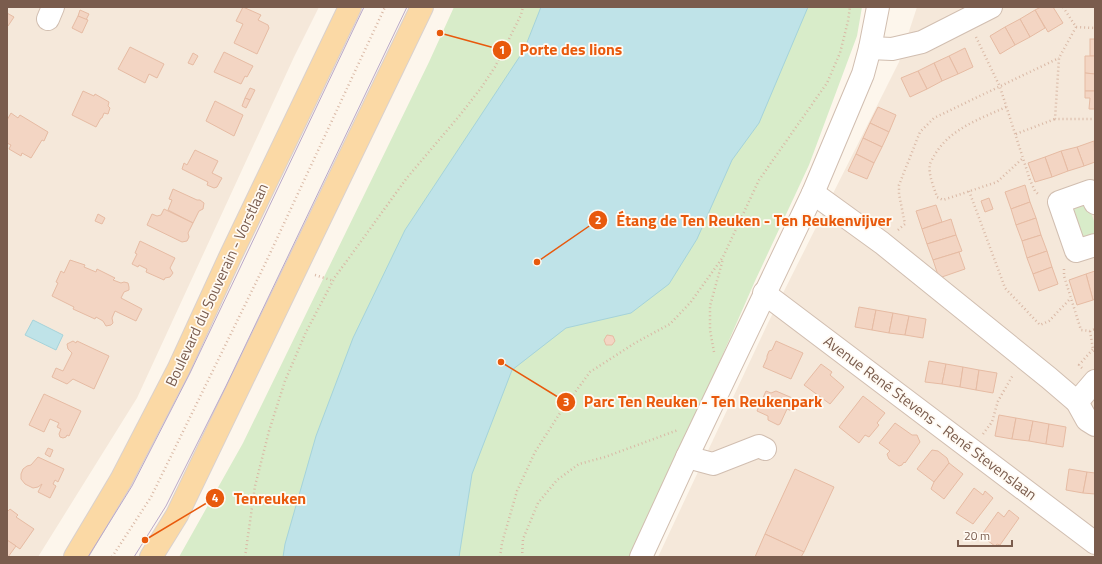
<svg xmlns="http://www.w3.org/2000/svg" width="1102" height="564" font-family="'Titillium Web',sans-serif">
	<rect width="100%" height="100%" fill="#fdf6ec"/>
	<!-- residential -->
	<g fill="#f5e8da">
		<path d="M7,7H319L294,57L137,398L38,557H7Z"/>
		<path d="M917,7H1095V557H658L768,323L899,62Z"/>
	</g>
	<!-- green -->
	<g fill="#d8ecc9">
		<path d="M454,7H862L857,36L809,165L755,281L634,557H179L243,443L429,62Z"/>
		<path d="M1085,203L1088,204L1095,224V235L1082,239L1071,208Z"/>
	</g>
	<!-- water -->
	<g fill="#bfe3e8" stroke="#a5d3da">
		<path d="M541,7H808L759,123L732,160L697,239L669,284L631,313L566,328L512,370L472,474L459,557H283L285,544L316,436L353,338L405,230L524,50Z"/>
		<path d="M33,320L63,335L56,350L25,335Z"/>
	</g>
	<!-- building -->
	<g fill="#f3d5c3" stroke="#e6bba3">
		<path d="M243,7L261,15L258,20L268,25L269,28L257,54L234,43L243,24L236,21Z"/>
		<path d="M1041,7H1053L1063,23L1048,32L1035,10Z"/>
		<path d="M80,10L89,14L86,20L78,16Z"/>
		<path d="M1035,10L1045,28L1030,37L1020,19Z"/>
		<path d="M7,13L14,17L8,26H7Z"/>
		<path d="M78,16L88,20L82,33L72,28Z"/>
		<path d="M1020,19L1030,37L1015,45L1005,27Z"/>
		<path d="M1005,27L1015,45L1000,54L990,36Z"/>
		<rect x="1090" y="39" width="5" height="17"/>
		<path d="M130,47L164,64L157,78L149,74L145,83L118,69Z"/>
		<path d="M965,48L973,67L958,74L949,56Z"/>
		<path d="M224,52L253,66L247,77L245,76L241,84L214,72Z"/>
		<path d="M193,53L198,56L193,65L188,63Z"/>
		<path d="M949,56L958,74L942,81L934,63Z"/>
		<path d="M1085,56H1095V74L1085,73Z"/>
		<path d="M934,63L942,81L927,89L918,71Z"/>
		<path d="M918,71L927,89L910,97L901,78Z"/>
		<path d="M1085,73L1095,74V91H1085Z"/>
		<path d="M250,88L255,90L250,100L245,98Z"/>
		<path d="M83,91L94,96L95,94L109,102L108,106L110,108L108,114L104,113L102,118H101L96,127L72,115Z"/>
		<path d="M1085,91H1095V109H1089L1090,98H1085Z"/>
		<path d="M245,98L250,100L246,108L242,106Z"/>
		<path d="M215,101L243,115L234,136L206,121Z"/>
		<path d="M878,107L896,115L889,132L870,123Z"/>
		<path d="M11,113L18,118L20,115L48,132L44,141L42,140L31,158L22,153L21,156L9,149L11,145L7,143V120Z"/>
		<path d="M870,123L889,132L882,147L863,138Z"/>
		<path d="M863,138L882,147L874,163L856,154Z"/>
		<path d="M1094,141L1095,162L1084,166L1077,147Z"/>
		<path d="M1077,147L1084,166L1068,171L1061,151Z"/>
		<path d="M195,150L218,161L212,173L222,178L217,187L214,188L207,185L208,182L182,169L184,163L187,165Z"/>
		<path d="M1061,151L1068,171L1052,177L1045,157Z"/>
		<path d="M856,154L874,163L867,179L848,171Z"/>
		<path d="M1045,157L1052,177L1035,182L1028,163Z"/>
		<path d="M1025,185L1030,202L1011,209L1005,192Z"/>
		<path d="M173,189L197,200H200L204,203L203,209L199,211L193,223L168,210L172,200L169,199Z"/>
		<path d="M989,198L993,209L985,212L981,201Z"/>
		<path d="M1030,202L1036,218L1016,225L1011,209Z"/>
		<path d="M936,205L942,222L922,229L916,211Z"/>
		<path d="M164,209L193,223L188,233L189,237L187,241L182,242L147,225L152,214L157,216L161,215Z"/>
		<path d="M98,214L105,218L102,224L95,221Z"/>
		<path d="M1036,218L1041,235L1022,241L1016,225Z"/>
		<path d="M951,219L956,235L927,244L922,229Z"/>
		<path d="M956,235L962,251L933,260L927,244Z"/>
		<path d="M1041,235L1047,251L1027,258L1022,241Z"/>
		<path d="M140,241L175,258L170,268L173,273L170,277L165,278L164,280L146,272L147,269L139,265L138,267L132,264L137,254L135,253Z"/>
		<path d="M1047,251L1052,267L1033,274L1027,258Z"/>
		<path d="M959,252L965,269L939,278L933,260Z"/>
		<path d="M70,260L85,265L84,267L96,272L97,269L115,278L113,280L121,283L124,282L128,283L129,287V290L124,292L121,298L142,309L136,321L115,311L112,318L113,323L111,325L106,326L103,321L96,317L95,319L73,309L74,307L52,296L58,283L56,282L61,271L64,273Z"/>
		<path d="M1052,267L1058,284L1039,291L1033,274Z"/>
		<path d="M1095,271V299L1093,300L1086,274Z"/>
		<path d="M1086,274L1093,300L1077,305L1069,280Z"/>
		<path d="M859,307L876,310L872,330L855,327Z"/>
		<path d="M876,310L893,313L889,333L872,330Z"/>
		<path d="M893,313L909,316L905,335L889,333Z"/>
		<path d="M909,316L926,319L923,338L905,335Z"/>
		<path d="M607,335L613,336L615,341L612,345H606L604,340Z"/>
		<path d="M73,341L76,343L77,341L109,356L94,389L73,379L67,384L52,377L56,368L63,371L72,353L68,349L67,344Z"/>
		<path d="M776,341L803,353L791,379L763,367L767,358V356L769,351L772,350Z"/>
		<path d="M929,361L946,364L942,384L925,382Z"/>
		<path d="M821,364L832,372L830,375L844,387L830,404L804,385Z"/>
		<path d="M946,364L963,367L960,387L942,384Z"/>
		<path d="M963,367L979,370L976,390L960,387Z"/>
		<path d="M979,370L997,373L993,393L976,390Z"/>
		<path d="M766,391L771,393L776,391L797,400L792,411L787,409L780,424L778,425L768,420V416L757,411Z"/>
		<path d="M44,394L81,411L69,436L67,435L66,437L63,438L60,437L59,434L61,429L57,427L59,423L50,419L44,432L29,425Z"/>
		<path d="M863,396L885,413L877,423L879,425L869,437L865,435L859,443L839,427Z"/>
		<path d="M999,415L1016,418L1012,439L995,436Z"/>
		<path d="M1016,418L1033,421L1029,441L1012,439Z"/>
		<path d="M1033,421L1049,424L1046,444L1029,441Z"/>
		<path d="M895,423L912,435H917L920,442L905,463L904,462L902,465L899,466L889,459L887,454L890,451L879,443Z"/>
		<path d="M1049,424L1066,427L1063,447L1046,444Z"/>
		<path d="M48,448L53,450L50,457L45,454Z"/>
		<path d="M932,450L938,451L947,458L949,463L934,482L917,469Z"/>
		<path d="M38,457L64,469L58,482L55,480L53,484L56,486L50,498L38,492L42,484L38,487L33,488L25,484L21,479V474L23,469L27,466L31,465Z"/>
		<path d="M949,463L963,474L944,499L931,489L934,482Z"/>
		<path d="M795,469L834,487L804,552L765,534Z"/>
		<path d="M1069,469L1087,472L1083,493L1066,490Z"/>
		<path d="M1087,472L1095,473V494L1083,493Z"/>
		<path d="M974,488L983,495L985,491L993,498L973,524L956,513Z"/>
		<path d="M10,509L18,515L16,517L34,529L20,549L7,540V510L8,511Z"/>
		<path d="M1009,510L1019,518L1000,545L997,544L995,546L984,538L987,535L983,533L998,512L1004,517Z"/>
		<path d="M765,534L804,552L801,557H755Z"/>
		<path d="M7,540L16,546L8,557H7Z"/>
	</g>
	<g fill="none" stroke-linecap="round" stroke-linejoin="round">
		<!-- minor casing -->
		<g stroke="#d1beb0" stroke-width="24">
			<g id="minor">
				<path d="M48,19L53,7"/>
				<path d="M870,48L892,49L922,42L991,7"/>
				<path d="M813,193L882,243L1049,378L1077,402L1087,420L1095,425"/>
				<path d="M1095,203L1090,191L1059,202L1076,251L1095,245"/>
				<path d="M764,293L1095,543"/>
				<path d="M1077,402L1095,381"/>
				<path d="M687,457L713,464L759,446L765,449"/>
				<path d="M641,557L687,457L813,193L863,74L870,48L878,7"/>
			</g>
		</g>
		<!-- major casing -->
		<g stroke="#dad1cd" stroke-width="24">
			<g id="major">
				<path d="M75,557L121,480L179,368L230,257L350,7"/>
				<path d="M151,557L177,515L422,7"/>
			</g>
		</g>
		<!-- path -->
		<g stroke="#d9b8a5" stroke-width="2.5" stroke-dasharray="1 3" stroke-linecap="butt">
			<path d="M1063,7L1076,27L1095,28"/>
			<path d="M1076,27L1059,58L1055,119H1095"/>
			<path d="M976,37L1000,87L1030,180L1035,191L1039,195"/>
			<path d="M1006,107C980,119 949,129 934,156C933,158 931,161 930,164C928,175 934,187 937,197L943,200L997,182L1023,158"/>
			<path d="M1016,134L1055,119"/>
			<path d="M969,191L1005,288L1040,325L1049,321L1071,298"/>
			<path d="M898,230L905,224L899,194V185L920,132L934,118L1059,58"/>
			<path d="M1064,269V276L1081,330L1090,331L1095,329"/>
			<path d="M315,275L334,281"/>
			<path d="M1090,331L1093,349L1095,352"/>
			<path d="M714,352L710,330V306L723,259"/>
			<path d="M1082,368L1079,365L1093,349"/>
			<path d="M983,434L992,422L998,401L1013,375"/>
			<path d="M112,557L151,497L266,262L385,7"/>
			<path d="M245,557L255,486L269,431L285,381L306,332L335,277L370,229L406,179L460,115L481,88L495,67L521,15L523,7"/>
			<path d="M500,557L502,543L517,491L535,452L562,410L590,372L635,343L670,324L690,303L723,257L759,180L827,83L840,53L848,21L850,7"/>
			<path d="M522,557L523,539L538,503L557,480L579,464L605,457L678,430"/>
		</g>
		<!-- minor -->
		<use href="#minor" stroke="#fff" stroke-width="22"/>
		<!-- major -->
		<use href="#major" stroke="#fbd9a5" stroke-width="22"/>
		<!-- tram -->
		<g stroke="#b9a8c9" stroke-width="1">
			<path d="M88,557L132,486L190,373L364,7"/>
			<path d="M134,557L166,506L226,386L407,7"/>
		</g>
	</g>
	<g text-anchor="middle" stroke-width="3.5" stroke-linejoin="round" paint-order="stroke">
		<!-- street labels -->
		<g font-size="15" fill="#7a5c4d" stroke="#fffaf3">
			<text transform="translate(217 285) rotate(-65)" y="5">Boulevard du Souverain - Vorstlaan</text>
			<text transform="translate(930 418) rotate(37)" y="5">Avenue René Stevens - René Stevenslaan</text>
		</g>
	</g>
	<!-- callouts -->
	<path fill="none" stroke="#e8590c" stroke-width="1.5" d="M440 33L502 50M537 262L598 220M501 362L566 402M145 540L215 498"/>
	<g fill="#e8590c" stroke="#fffaf3" stroke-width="1.5">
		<circle cx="440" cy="33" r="4"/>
		<circle cx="537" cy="262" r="4"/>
		<circle cx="501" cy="362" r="4"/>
		<circle cx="145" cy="540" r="4"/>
		<circle cx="502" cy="50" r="10"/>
		<circle cx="598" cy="220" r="10"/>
		<circle cx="566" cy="402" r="10"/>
		<circle cx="215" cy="498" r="10"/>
	</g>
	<g font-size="12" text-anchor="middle" font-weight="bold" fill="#fff">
		<text x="502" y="54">1</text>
		<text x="598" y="224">2</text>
		<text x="566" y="406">3</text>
		<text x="215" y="502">4</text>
	</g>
	<g font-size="16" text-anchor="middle" font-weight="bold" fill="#e8590c" stroke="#fffaf3" stroke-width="3.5" stroke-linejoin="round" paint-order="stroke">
		<text x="571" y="55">Porte des lions</text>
		<text x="754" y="226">Étang de Ten Reuken - Ten Reukenvijver</text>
		<text x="703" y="407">Parc Ten Reuken - Ten Reukenpark</text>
		<text x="270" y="504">Tenreuken</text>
	</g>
	<!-- border -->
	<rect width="1102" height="564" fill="none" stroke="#7a5c4d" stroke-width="16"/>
	<!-- scale -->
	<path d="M958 540v6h54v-6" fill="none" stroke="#7a5c4d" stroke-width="2"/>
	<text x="964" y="540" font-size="12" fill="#7a5c4d" stroke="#fffaf3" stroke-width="3" paint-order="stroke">20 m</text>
</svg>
